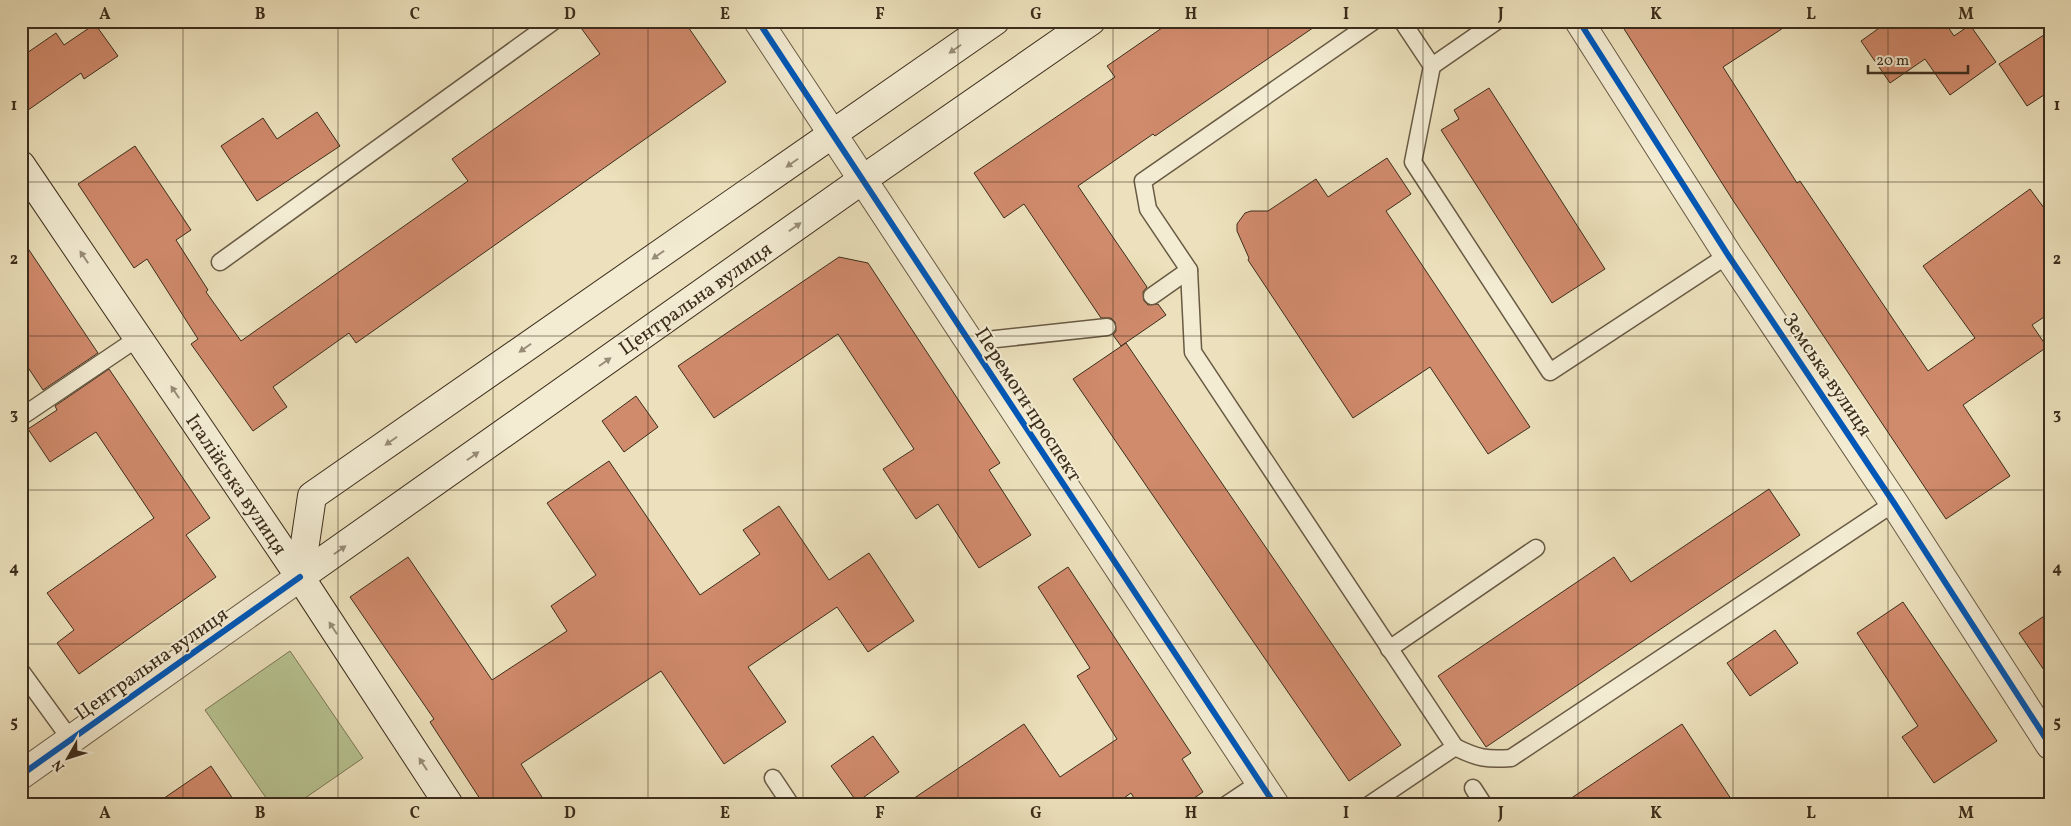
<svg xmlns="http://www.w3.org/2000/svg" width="2071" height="826" font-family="Vollkorn,serif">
	<rect width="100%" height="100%" fill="#ece1bc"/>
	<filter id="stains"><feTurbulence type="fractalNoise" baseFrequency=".004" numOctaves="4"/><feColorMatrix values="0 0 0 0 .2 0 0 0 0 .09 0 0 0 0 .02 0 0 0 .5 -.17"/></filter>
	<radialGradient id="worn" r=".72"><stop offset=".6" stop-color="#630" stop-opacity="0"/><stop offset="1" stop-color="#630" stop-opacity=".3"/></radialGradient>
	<!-- green -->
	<path fill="#b7c391" stroke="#7a7856" d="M290,651L363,758L295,805H271L205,710Z"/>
	<!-- building -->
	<g fill="#d08a6c" stroke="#3c2d1c">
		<path d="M576,21H684L726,82L356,343L349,333L273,387L287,407L253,431L191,344L198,339L147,259L134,268L78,184L135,146L191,230L176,240L208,290L206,292L241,341L468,181L452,159L600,54Z"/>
		<path d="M1172,21H1323L1155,136L1153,134L1078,186L1147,287L1143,292L1144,301L1148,305L1158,304L1166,315L1121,346L1113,335L1116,331L1115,322L1111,318H1101L1024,204L1004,218L974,173L1115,77L1107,66Z"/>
		<path d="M1619,21H1794L1723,67L1797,183L1800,181L1928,371L1975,338L1923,266L2030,189L2050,216V313L2032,325L2047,347L1963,405L2010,476L1946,519L1734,202Z"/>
		<path d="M1889,21H1944L1954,36L1970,25L1996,62L1950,95L1925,59L1890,83L1861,41Z"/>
		<path d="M95,24L118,56L84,79L81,73L21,115V57L56,33L64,45Z"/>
		<path d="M2050,31V91L2027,106L1999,64Z"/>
		<path d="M1489,88L1605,269L1552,303L1441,130L1459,119L1454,110Z"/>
		<path d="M317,112L340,146L257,201L221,146L263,118L277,139Z"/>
		<path d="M1387,158L1411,194L1386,211L1530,427L1488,454L1430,367L1353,418L1248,260L1249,258L1237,231V224L1245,213L1251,211H1268L1316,179L1328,197Z"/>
		<path d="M21,238L98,353L43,390L21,357Z"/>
		<path d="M839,257L868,263L1000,463L989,470L1031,535L979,568L938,504L916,519L883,469L914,449L838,334L714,418L678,366Z"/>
		<path d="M1126,343L1401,745L1349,781L1073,379Z"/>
		<path d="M109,369L210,518L186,535L216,577L79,674L57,643L74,630L47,593L154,518L96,432L50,462L28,429L57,410L55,406Z"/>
		<path d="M636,396L658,427L624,452L602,421Z"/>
		<path d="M609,461L700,595L760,554L743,530L779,506L829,580L869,553L914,621L868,652L837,607L748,667L786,722L724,764L661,671L521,764L547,805H484L430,722L434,719L350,597L408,557L492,680L567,631L551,606L596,575L547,503Z"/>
		<path d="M1769,489L1800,535L1486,747L1438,676L1614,557L1631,582Z"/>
		<path d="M1068,567L1191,753L1182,759L1203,792L1184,805H1138L1131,793L1114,805H904L1024,724L1060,777L1117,739L1077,676L1090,668L1038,587Z"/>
		<path d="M1903,602L1997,741L1934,783L1902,737L1918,726L1857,633Z"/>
		<path d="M2050,612V679L2019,633Z"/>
		<path d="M1775,630L1798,663L1750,696L1727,663Z"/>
		<path d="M1682,724L1735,805H1561Z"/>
		<path d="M873,736L899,772L857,802L831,766Z"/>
		<path d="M211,766L237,805H154Z"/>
	</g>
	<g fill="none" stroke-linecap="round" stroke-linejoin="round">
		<!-- service casing -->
		<g stroke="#685a44" stroke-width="19">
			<g id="service">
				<path d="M1374,21L1143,181L1148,209L1189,270L1193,352L1455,747"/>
				<path d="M1402,21L1432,66L1497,21"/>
				<path d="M1432,66L1413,162L1550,372L1728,255"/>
				<path d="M220,262L554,21"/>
				<path d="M1152,296L1189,270"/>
				<path d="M968,342L1107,327"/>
				<path d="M21,417L138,338"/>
				<path d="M1389,649L1536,548"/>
				<path d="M21,671L71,740"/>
				<path d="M773,778L791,805"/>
				<path d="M1473,788L1484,805"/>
				<path d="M1226,805L1259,783"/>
				<path d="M1369,805L1455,747C1477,758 1487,760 1511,758L1894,503"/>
			</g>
		</g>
		<!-- minor casing -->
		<g stroke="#685a44" stroke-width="30">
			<g id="minor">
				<path d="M1579,21L1728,255L1894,503L2050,745"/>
				<path d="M21,775L300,577"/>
			</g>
		</g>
		<!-- tertiary casing -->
		<g stroke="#685a44" stroke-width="30">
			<path id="tertiary" d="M758,21L1275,805"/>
		</g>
		<!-- secondary casing -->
		<g stroke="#3c2d1c" stroke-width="30">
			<g id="secondary">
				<path d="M21,165L300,577L449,805"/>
				<path d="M300,577L862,180L1091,21"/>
				<path d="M300,577L312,496L995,21"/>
			</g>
		</g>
		<!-- service -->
		<use href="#service" stroke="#f3ecd3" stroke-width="16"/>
		<!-- minor -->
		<use href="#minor" stroke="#f3ecd3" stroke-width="28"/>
		<!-- tertiary -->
		<use href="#tertiary" stroke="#f3ecd3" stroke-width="28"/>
		<!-- secondary -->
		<use href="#secondary" stroke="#f3ecd3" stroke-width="28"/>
		<!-- cycleway casing -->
		<g stroke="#f3ecd3" stroke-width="9">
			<g id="cycleway">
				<path d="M758,21L1275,805"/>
				<path d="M1579,21L1728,255L1894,503L2050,745"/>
				<path d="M21,775L300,577"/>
			</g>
		</g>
		<!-- cycleway -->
		<use href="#cycleway" stroke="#0057b8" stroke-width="6"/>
	</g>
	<!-- one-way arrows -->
	<defs><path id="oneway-solid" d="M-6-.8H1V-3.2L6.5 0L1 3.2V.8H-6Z" transform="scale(1.25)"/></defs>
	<g fill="#988c78">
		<use href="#oneway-solid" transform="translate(955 49) rotate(145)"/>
		<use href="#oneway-solid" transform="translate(792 163) rotate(145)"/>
		<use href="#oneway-solid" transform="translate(795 227) rotate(-35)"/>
		<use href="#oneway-solid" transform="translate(658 255) rotate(145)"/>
		<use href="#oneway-solid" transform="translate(84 257) rotate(-124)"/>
		<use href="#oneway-solid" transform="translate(525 348) rotate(145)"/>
		<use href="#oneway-solid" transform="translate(605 362) rotate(-35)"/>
		<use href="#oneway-solid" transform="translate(175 392) rotate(-124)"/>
		<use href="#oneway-solid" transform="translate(391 441) rotate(145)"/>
		<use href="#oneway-solid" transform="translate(473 456) rotate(-35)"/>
		<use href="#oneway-solid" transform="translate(340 550) rotate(-35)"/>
		<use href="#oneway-solid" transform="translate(333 628) rotate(-123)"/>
		<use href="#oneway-solid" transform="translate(423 764) rotate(-123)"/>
	</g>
	<!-- grid -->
	<path fill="none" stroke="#3c2d1c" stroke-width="1" stroke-opacity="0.55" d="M183,21V805M338,21V805M493,21V805M648,21V805M803,21V805M958,21V805M1113,21V805M1268,21V805M1423,21V805M1578,21V805M1733,21V805M1888,21V805M21,182H2050M21,336H2050M21,490H2050M21,644H2050"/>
	<g text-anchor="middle" stroke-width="4" stroke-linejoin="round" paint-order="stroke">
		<!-- street labels -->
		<g font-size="20" fill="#3c2d1c" stroke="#f3ecd3">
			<text transform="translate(695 298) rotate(-35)" y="7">Центральна вулиця</text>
			<text transform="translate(1828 374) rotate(56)" y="7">Земська вулиця</text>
			<text transform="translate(1029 404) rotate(57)" y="7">Перемоги проспект</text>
			<text transform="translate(237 484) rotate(56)" y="7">Італійська вулиця</text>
			<text transform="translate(151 663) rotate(-35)" y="7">Центральна вулиця</text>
		</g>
	</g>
	<!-- margin -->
	<rect width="2071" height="826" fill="none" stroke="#ece1bc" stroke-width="55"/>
	<!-- north arrow -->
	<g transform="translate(68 758) rotate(231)" stroke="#f3ecd3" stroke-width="4" paint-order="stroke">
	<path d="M0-4L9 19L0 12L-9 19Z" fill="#3c2d1c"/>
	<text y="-8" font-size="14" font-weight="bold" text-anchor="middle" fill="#3c2d1c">N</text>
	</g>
	<!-- scale -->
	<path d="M1868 65v8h100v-8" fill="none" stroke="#3c2d1c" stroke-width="2.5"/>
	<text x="1876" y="65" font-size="15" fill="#3c2d1c" stroke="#f3ecd3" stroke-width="4" paint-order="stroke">20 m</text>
	<rect x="28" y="28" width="2016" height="770" fill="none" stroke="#3c2d1c" stroke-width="2"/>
	<g font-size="16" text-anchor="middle" font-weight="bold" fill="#3c2d1c">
		<text x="105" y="19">A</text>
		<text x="260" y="19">B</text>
		<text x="415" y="19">C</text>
		<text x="570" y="19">D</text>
		<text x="725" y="19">E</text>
		<text x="880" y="19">F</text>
		<text x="1036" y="19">G</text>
		<text x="1191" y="19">H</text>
		<text x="1346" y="19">I</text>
		<text x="1501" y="19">J</text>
		<text x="1656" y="19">K</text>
		<text x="1811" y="19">L</text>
		<text x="1966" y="19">M</text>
		<text x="14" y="110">1</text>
		<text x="2057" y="110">1</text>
		<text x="14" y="264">2</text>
		<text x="2057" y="264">2</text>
		<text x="14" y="419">3</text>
		<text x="2057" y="419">3</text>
		<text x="14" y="573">4</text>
		<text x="2057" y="573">4</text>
		<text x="14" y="727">5</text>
		<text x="2057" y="727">5</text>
		<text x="105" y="818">A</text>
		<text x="260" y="818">B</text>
		<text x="415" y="818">C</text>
		<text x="570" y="818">D</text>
		<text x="725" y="818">E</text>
		<text x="880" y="818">F</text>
		<text x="1036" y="818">G</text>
		<text x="1191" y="818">H</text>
		<text x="1346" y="818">I</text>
		<text x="1501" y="818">J</text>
		<text x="1656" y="818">K</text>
		<text x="1811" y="818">L</text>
		<text x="1966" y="818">M</text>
	</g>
	<rect width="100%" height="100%" filter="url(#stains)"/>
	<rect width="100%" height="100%" fill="url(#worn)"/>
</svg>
